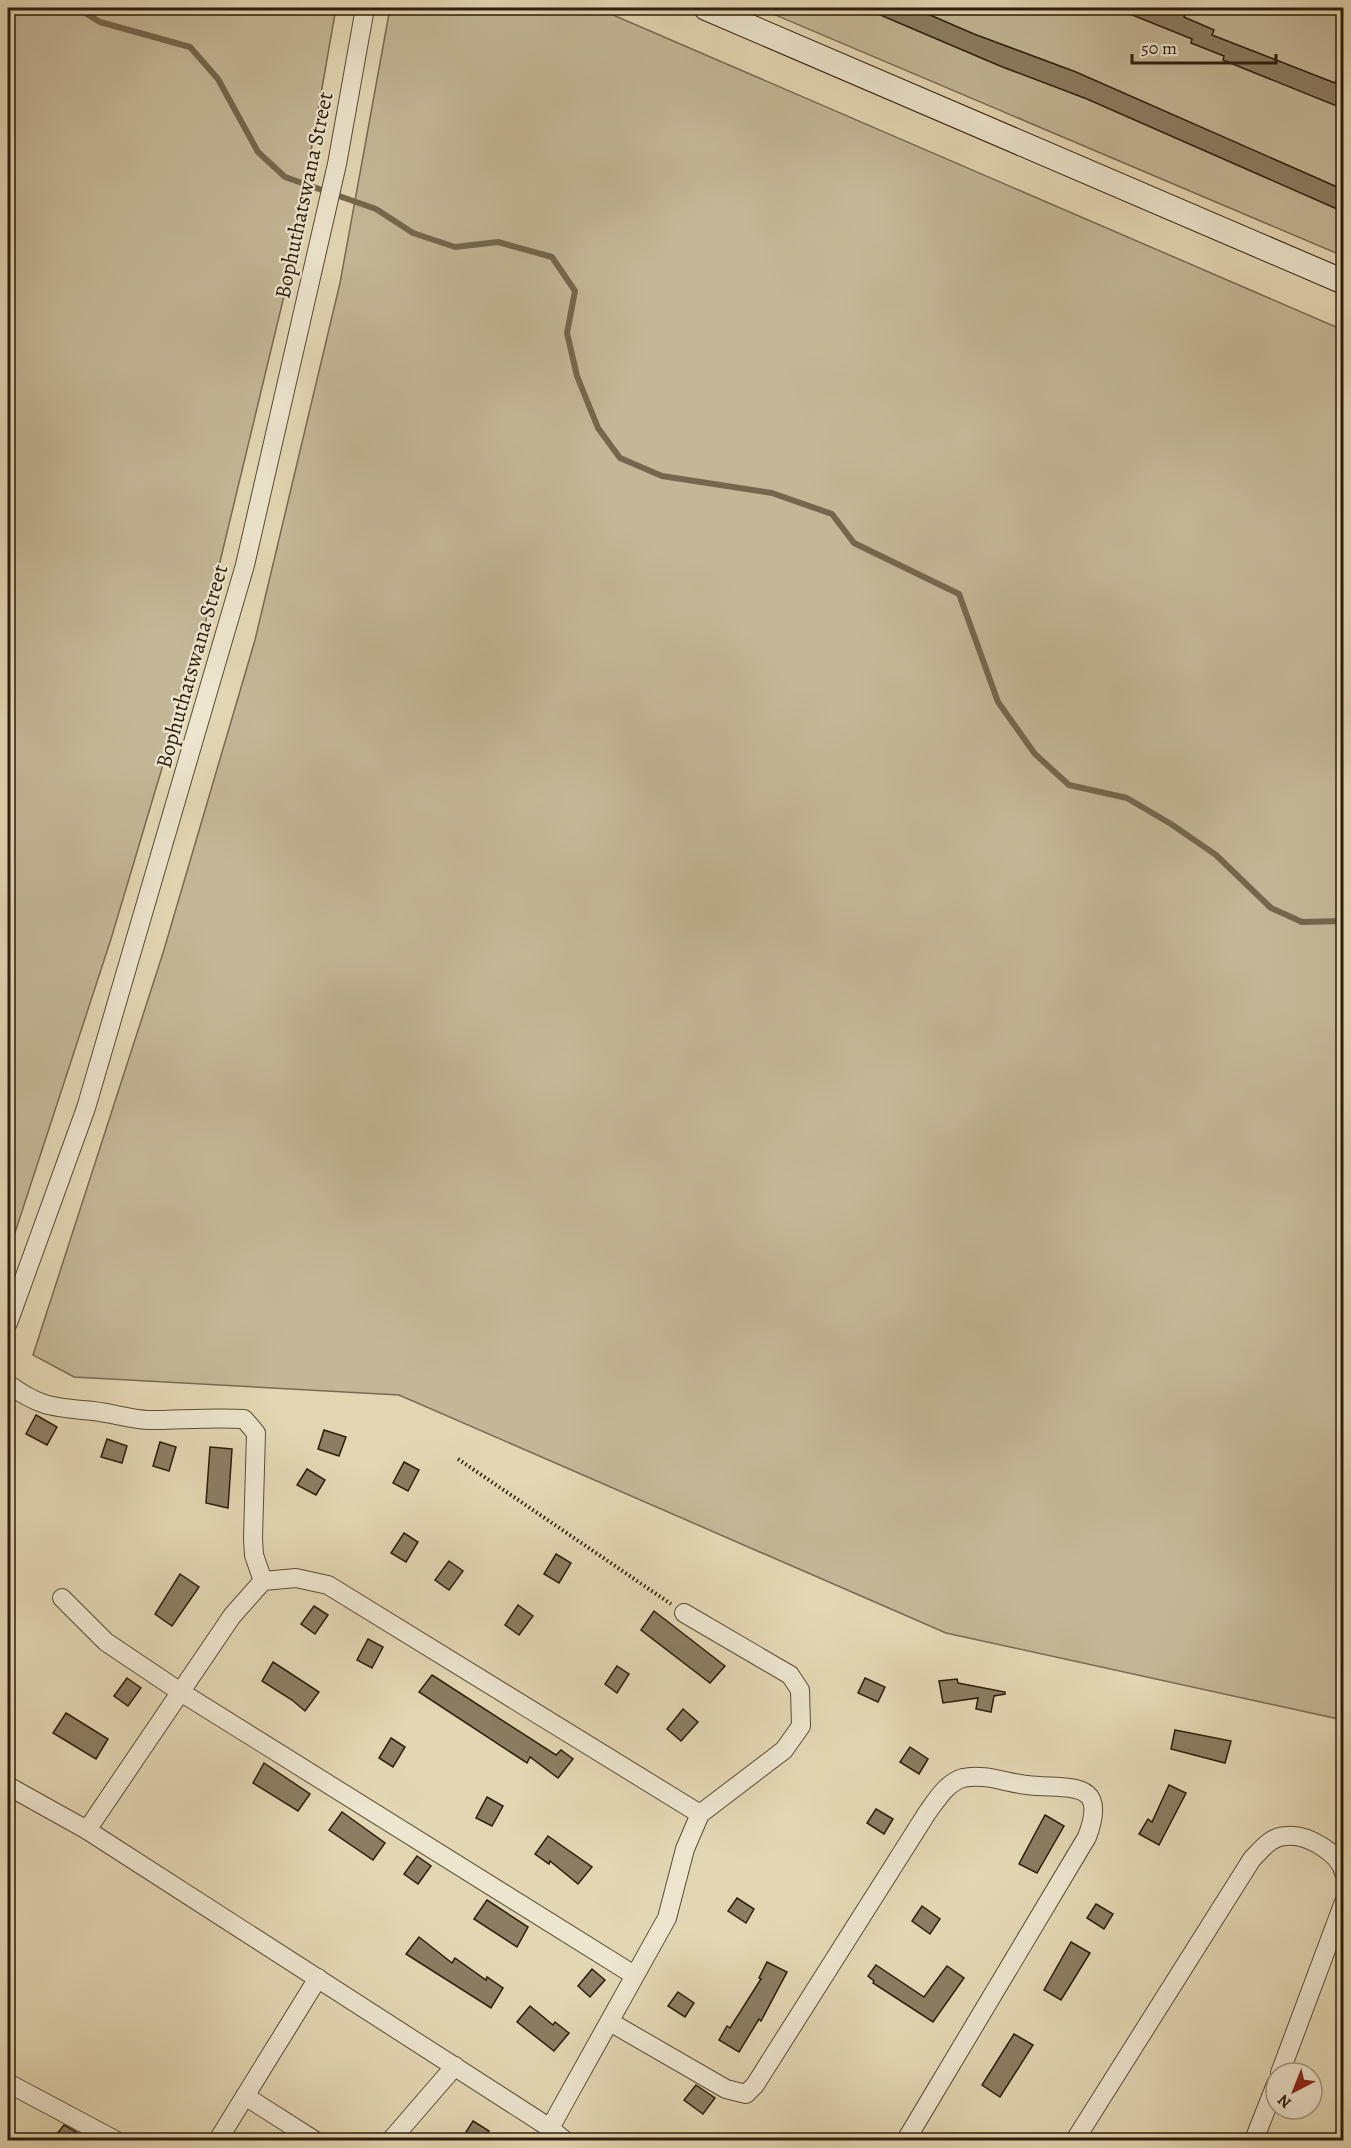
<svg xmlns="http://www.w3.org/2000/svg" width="1351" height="2148" font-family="Alegreya,serif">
	<rect width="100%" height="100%" fill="#e3d7b3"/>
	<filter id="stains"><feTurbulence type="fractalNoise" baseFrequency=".00333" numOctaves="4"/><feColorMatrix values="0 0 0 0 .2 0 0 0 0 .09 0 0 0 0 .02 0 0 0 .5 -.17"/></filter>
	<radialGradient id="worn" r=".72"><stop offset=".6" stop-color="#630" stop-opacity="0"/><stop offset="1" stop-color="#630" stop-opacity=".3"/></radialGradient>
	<!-- green -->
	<g fill="#c4b797" stroke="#786a52" stroke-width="1.5">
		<path d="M8,8H336L290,271L205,624L111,939L8,1254Z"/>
		<path d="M390,8H597L1343,330V1720L946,1633L399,1395L74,1377L33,1355L163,953L255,640L340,283Z"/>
		<path d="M759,8H1343V256Z"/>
	</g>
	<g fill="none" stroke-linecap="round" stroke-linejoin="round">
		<!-- stream -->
		<path stroke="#75674e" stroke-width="6" d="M60,8L80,10L100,22L190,47L218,79L258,152L285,177L376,209L413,233L455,247L498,242L552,257L575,291L567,333L577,376L598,428L620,458L662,476L772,493L832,514L854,543L959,594L998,702L1035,754L1069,785L1127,798L1171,824L1216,855L1271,908L1302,922L1344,921"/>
	</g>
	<!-- building -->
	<g fill="#8c7e63" stroke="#2d1d0c" stroke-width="1.5">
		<path d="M864,8H914L974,34L1076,72L1344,190V212L1087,99L1000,66Z"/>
		<path d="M1115,8H1168L1185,14L1184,17L1214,30L1212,35L1335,83L1344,62V109L1223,60L1224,56L1191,43L1192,39Z"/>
		<path d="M36,1415L57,1427L47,1445L26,1434Z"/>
		<path d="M324,1430L346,1437L339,1456L318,1449Z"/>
		<path d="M107,1439L127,1446L122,1463L101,1457Z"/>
		<path d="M160,1442L176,1447L169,1471L153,1466Z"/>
		<path d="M210,1447L232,1449L228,1508L206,1503Z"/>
		<path d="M404,1462L419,1470L408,1491L393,1483Z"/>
		<path d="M307,1469L325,1480L316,1495L297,1485Z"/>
		<path d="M404,1533L418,1542L406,1562L391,1553Z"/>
		<path d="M556,1554L571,1563L559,1583L544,1574Z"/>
		<path d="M449,1561L463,1571L449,1590L435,1580Z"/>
		<path d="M180,1574L199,1587L172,1626L155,1614Z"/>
		<path d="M518,1605L533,1616L519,1635L505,1625Z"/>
		<path d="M314,1606L328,1615L315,1634L301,1624Z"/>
		<path d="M654,1611L725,1666L710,1683L641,1630Z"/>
		<path d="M368,1639L383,1647L372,1668L357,1660Z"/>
		<path d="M273,1662L319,1692L305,1711L292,1700L262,1681Z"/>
		<path d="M617,1666L629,1674L617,1693L605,1684Z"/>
		<path d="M432,1675L556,1755L561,1750L573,1759L558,1778L530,1757L527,1763L419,1692Z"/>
		<path d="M127,1678L141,1688L128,1706L114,1696Z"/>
		<path d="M865,1678L885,1687L878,1702L858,1693Z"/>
		<path d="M957,1679L958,1683L1005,1692V1694L994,1696L991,1712L976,1709L978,1698L943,1703L939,1681Z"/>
		<path d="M683,1709L698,1722L681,1741L667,1729Z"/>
		<path d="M66,1713L108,1739L96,1759L53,1733Z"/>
		<path d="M1175,1730L1231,1741L1225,1763L1171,1749Z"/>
		<path d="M391,1738L405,1747L393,1767L379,1758Z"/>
		<path d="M910,1747L928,1759L919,1774L900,1762Z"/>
		<path d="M264,1763L310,1794L298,1811L253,1783Z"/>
		<path d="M1169,1785L1186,1793L1159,1845L1139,1834L1148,1819L1152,1822Z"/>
		<path d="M487,1797L503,1806L492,1826L476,1818Z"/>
		<path d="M876,1809L893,1819L884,1834L867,1823Z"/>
		<path d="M342,1812L385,1843L373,1860L329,1830Z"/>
		<path d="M1045,1815L1064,1826L1037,1873L1019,1864Z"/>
		<path d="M548,1836L592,1867L578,1884L550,1861L549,1864L535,1854Z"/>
		<path d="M417,1856L431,1866L418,1884L404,1874Z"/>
		<path d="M737,1898L754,1909L746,1923L728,1911Z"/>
		<path d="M487,1900L528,1927L517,1947L474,1919Z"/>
		<path d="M1096,1904L1113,1914L1104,1929L1087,1918Z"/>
		<path d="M922,1906L940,1919L930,1934L912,1921Z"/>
		<path d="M419,1937L452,1963L455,1958L486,1980L487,1977L503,1988L491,2008L406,1954Z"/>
		<path d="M1071,1942L1090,1953L1061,2000L1044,1990Z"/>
		<path d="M767,1962L787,1972L761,2021L759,2019L739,2052L719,2040L727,2026L730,2028L761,1979L759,1978Z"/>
		<path d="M876,1965L924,1997L947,1966L964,1978L933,2022L873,1983L874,1981L868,1976Z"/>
		<path d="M592,1969L605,1980L590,1997L578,1986Z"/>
		<path d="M678,1992L694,2003L685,2017L668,2006Z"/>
		<path d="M530,2006L553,2025L555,2022L569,2033L554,2051L517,2022Z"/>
		<path d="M1014,2034L1033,2045L1000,2097L982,2085Z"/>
		<path d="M696,2085L715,2098L703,2114L684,2100Z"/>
		<path d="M473,2121L489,2131L483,2140H461Z"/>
		<path d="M64,2125L83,2136L89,2140H52Z"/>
	</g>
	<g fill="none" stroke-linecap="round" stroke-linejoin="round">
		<!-- street casing -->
		<g stroke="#5a4c36" stroke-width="20">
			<g id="street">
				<path d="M8,1323L86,1108L245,565L337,164L365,8"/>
				<path d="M8,1384C41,1408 54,1407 93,1411C111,1413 130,1419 148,1420C180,1420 212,1417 244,1419L256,1433L253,1538L254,1555L263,1581"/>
				<path d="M62,1598L106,1642L179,1691L634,1975"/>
				<path d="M8,1786L87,1830L550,2128L564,2140"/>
				<path d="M87,1830L232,1616L263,1581L296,1578L328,1585L700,1814"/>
				<path d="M610,2022L726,2089L746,2094L755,2085L927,1813C936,1801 946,1783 963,1778C984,1773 1007,1783 1027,1785C1066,1790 1110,1777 1087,1837L906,2140"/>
				<path d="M1280,2073L1344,1902"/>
				<path d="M8,2083L115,2140"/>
				<path d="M245,2096L314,2140"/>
				<path d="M550,2128L667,1918L685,1849L700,1814L784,1750L801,1726L800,1690L790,1675L684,1613"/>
				<path d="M218,2140L318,1978"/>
				<path d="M391,2140L455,2066"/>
				<path d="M1075,2140L1252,1859C1262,1849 1271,1836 1287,1836C1307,1834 1340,1853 1344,1873"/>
				<path d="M1254,2140L1276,2084"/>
			</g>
		</g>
		<!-- secondary casing -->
		<g stroke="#2d1d0c" stroke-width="26">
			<path id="secondary" d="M706,8L1344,282"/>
		</g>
		<!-- path -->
		<path stroke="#2d1d0c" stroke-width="4" stroke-dasharray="1.5 3" stroke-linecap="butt" d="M458,1459L671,1604"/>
		<!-- street -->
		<use href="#street" stroke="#ede5ce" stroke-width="18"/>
		<!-- secondary -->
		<use href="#secondary" stroke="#ede5ce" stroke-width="24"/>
	</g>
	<g text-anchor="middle" stroke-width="4.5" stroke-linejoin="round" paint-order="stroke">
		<!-- street labels -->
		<g font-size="22" fill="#2d1d0c" stroke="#ede5ce">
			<text transform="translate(303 195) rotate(-78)" y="8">Bophuthatswana Street</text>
			<text transform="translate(191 666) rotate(-74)" y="8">Bophuthatswana Street</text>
		</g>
	</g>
	<!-- margin -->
	<rect width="1351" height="2148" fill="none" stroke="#e3d7b3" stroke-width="30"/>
	<rect x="9" y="9" width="1333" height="2130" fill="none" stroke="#2d1d0c" stroke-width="3"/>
	<rect x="15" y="15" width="1321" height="2118" fill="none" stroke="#2d1d0c" stroke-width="1.5"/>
	<!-- north arrow -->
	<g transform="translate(1294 2091) rotate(222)"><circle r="28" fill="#ede5ce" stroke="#a09580" stroke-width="1.5"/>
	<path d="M0-4.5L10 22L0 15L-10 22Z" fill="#8f2418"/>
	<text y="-9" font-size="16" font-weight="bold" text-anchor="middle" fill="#2d1d0c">N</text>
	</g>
	<!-- scale -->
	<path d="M1132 54v9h144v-9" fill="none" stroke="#2d1d0c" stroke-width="3"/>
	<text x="1141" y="54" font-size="18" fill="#2d1d0c" stroke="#ede5ce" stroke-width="4.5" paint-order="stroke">50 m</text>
	<rect width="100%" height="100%" filter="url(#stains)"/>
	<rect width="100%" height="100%" fill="url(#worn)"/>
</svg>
